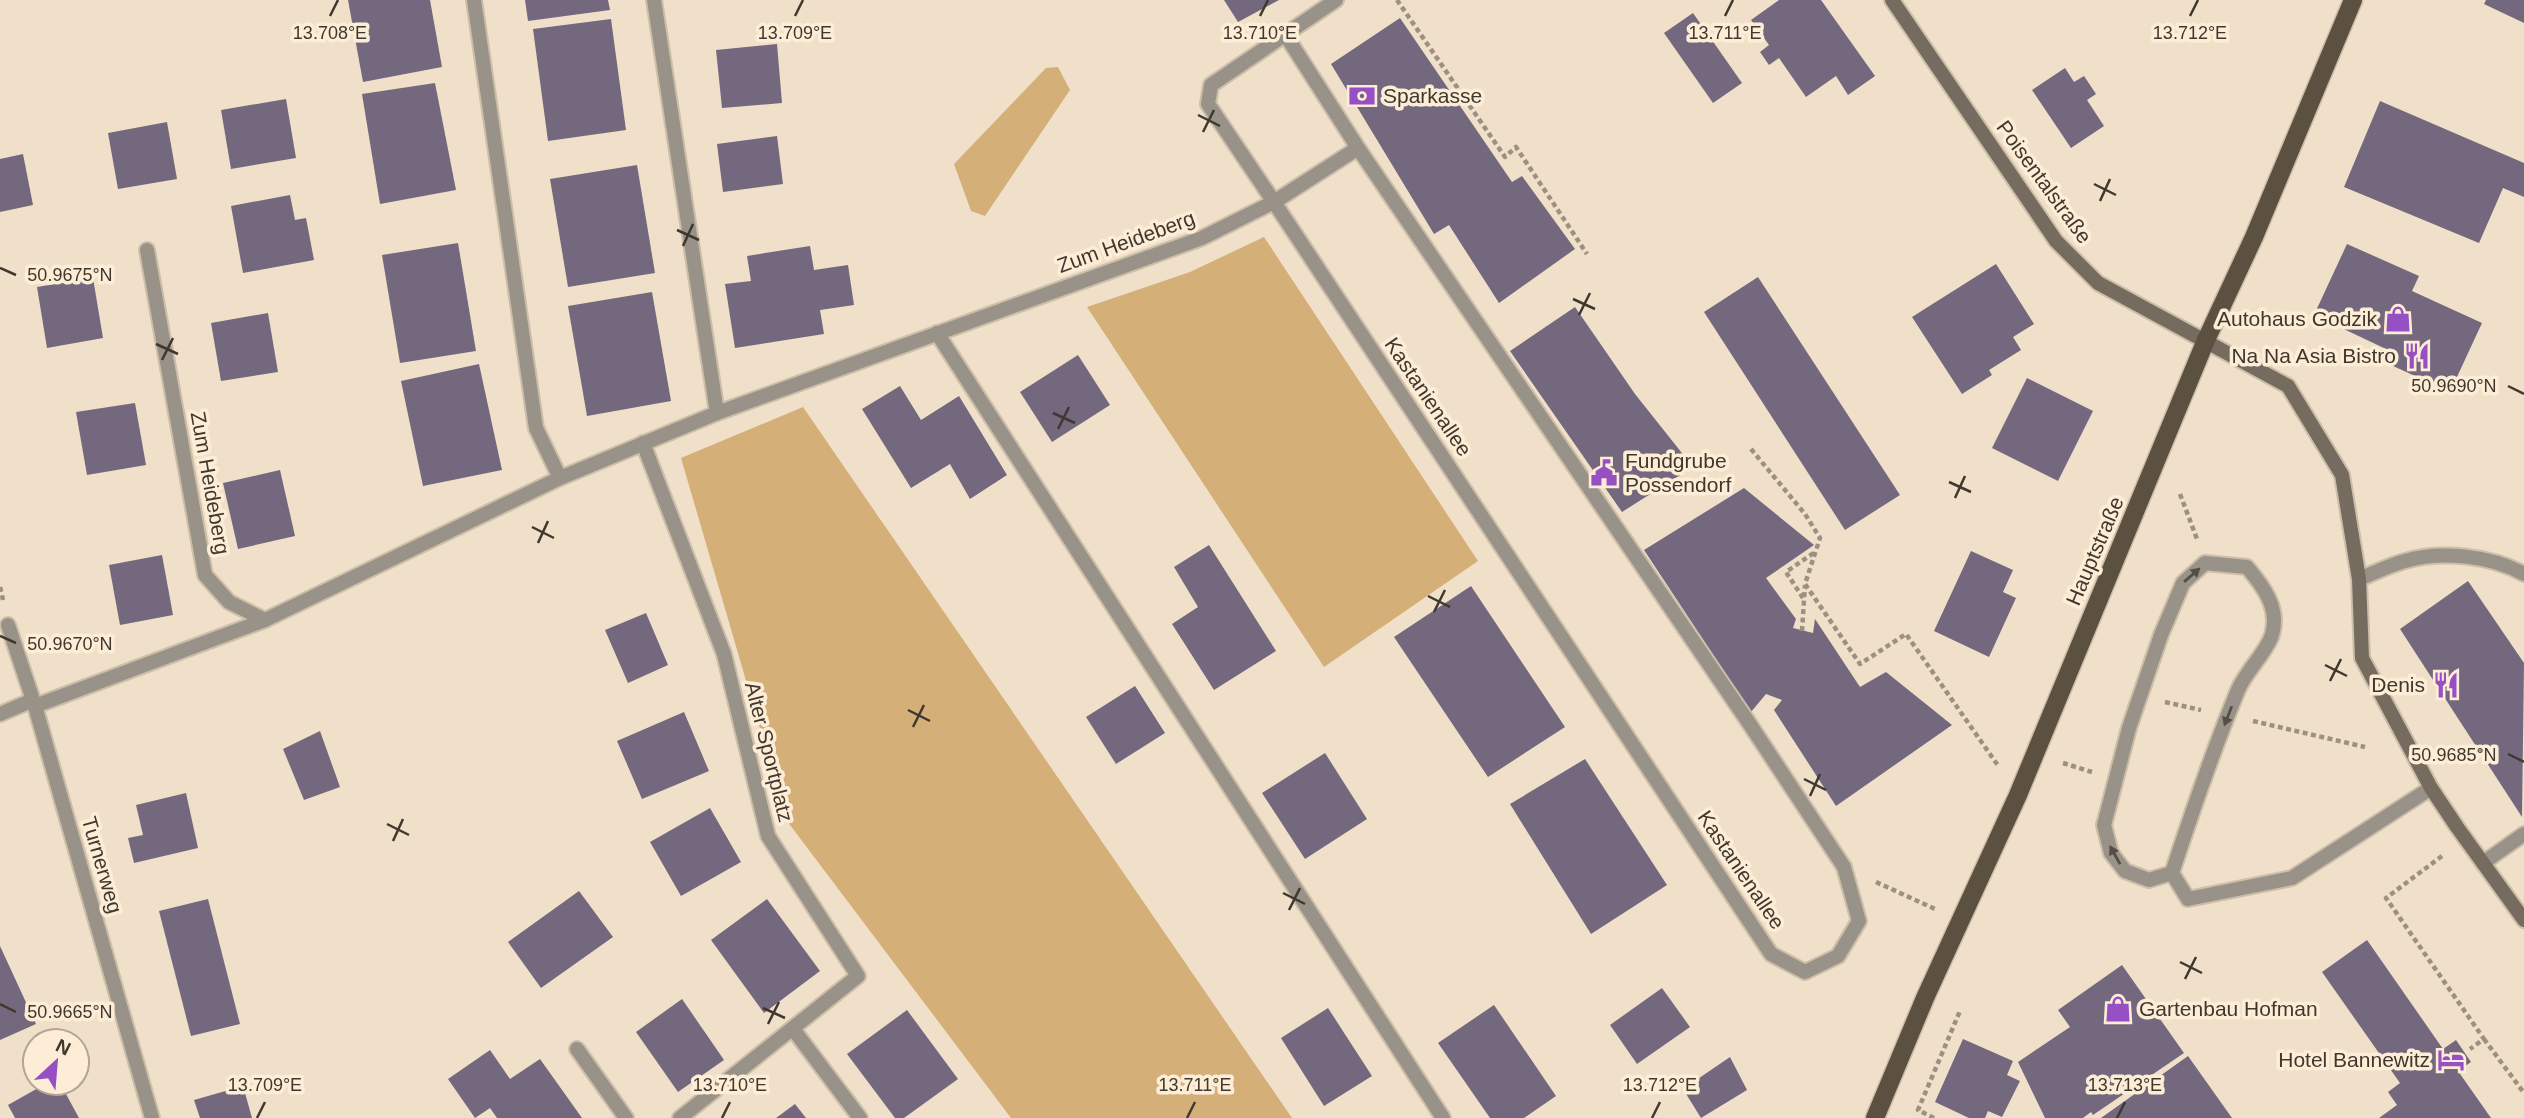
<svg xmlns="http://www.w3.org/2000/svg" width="2524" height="1118" font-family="Arial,sans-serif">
	<rect width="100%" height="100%" fill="#f0e0c9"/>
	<!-- green -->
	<g fill="#d5af78">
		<path d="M1058,67L1070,90L985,216L971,211L954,164L1046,68Z"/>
		<path d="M1264,237L1478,561L1324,667L1087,307L1190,272Z"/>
		<path d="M803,407L1292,1118H1011L787,821L681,458Z"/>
	</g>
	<!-- building -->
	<g fill="#73687d">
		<path d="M348,0H430L442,67L363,82Z"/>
		<path d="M525,0H608L610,10L528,21Z"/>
		<path d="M1224,0H1279L1238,22Z"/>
		<path d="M1779,0H1821L1875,76L1848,95L1836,76L1806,97L1779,58L1769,65L1760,52L1769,45L1751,20Z"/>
		<path d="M2486,0H2524V23L2484,4Z"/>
		<path d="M1693,13L1742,83L1713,103L1664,33Z"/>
		<path d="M1400,18L1512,182L1522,176L1575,249L1499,303L1449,225L1434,234L1331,64Z"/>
		<path d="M611,19L626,130L548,141L533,29Z"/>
		<path d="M777,44L782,103L722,108L716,50Z"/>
		<path d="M2065,68L2074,82L2084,76L2096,94L2087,100L2104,126L2071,148L2032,90Z"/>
		<path d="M435,83L456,190L380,204L362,94Z"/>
		<path d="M286,99L296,158L231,169L221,110Z"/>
		<path d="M2380,101L2524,163V197L2503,188L2479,243L2344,187Z"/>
		<path d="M167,122L177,179L118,189L108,133Z"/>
		<path d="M777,136L783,184L723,192L717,144Z"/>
		<path d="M23,154L33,205L0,212V159Z"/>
		<path d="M637,165L655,273L568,287L550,179Z"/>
		<path d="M290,195L295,220L306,218L314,260L243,273L231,206Z"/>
		<path d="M458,243L476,351L400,363L382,255Z"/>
		<path d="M2347,244L2419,276L2412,291L2482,323L2450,392L2380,360L2386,349L2314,315Z"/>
		<path d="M810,246L814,270L848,265L854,305L820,310L824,334L735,348L725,284L751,281L747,256Z"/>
		<path d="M1996,264L2034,324L2013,337L2021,350L1989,370L1992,375L1962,394L1912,317Z"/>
		<path d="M1758,277L1900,495L1845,530L1704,312Z"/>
		<path d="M93,278L103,338L47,348L37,287Z"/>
		<path d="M652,292L671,401L587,416L568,306Z"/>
		<path d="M1575,307L1635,394L1693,467L1622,512L1510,351Z"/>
		<path d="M268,313L278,372L221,381L211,323Z"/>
		<path d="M1078,355L1110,405L1052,442L1020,392Z"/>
		<path d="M479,364L502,470L423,486L401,381Z"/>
		<path d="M2027,378L2093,411L2058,481L1992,448Z"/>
		<path d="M900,386L921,420L959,396L1007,475L970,499L950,464L911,488L862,409Z"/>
		<path d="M135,403L146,465L87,475L76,412Z"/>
		<path d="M280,470L295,536L238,549L223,483Z"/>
		<path d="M1744,488L1814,545L1766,578L1796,619L1793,628L1813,633L1815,619L1860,687L1886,672L1952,725L1836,806L1774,710L1782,700L1766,694L1751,712L1644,550Z"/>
		<path d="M1209,545L1276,651L1214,690L1172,624L1198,607L1174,567Z"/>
		<path d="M1971,551L2013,570L2003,592L2016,598L1989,657L1934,631Z"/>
		<path d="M162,555L173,615L120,625L109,565Z"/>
		<path d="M2468,581L2524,663L2522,817L2400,629Z"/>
		<path d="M1471,586L1565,727L1488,777L1394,637Z"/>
		<path d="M646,613L668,665L628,683L605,630Z"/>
		<path d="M1135,686L1165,733L1116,764L1086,717Z"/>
		<path d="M684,712L709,771L642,799L617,741Z"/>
		<path d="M320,731L340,787L304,800L283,749Z"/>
		<path d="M1325,753L1367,819L1305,859L1262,793Z"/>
		<path d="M1585,759L1667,885L1591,934L1510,804Z"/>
		<path d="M186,793L198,848L134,863L128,838L143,835L136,805Z"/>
		<path d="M710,808L741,862L681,896L650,842Z"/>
		<path d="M579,891L613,937L541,988L508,942Z"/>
		<path d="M208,899L240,1024L191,1036L159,911Z"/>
		<path d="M767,899L820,971L764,1013L711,940Z"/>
		<path d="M2367,940L2443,1049L2456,1040L2471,1062L2458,1071L2491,1118H2379L2397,1105L2388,1092L2400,1083L2322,972Z"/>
		<path d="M0,946L36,1024L0,1040Z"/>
		<path d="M2122,965L2184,1053L2093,1115L2091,1112L2083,1118H2045L2018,1062L2070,1027L2058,1010Z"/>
		<path d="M1662,988L1690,1027L1637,1064L1610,1025Z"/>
		<path d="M682,999L724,1060L678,1092L636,1032Z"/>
		<path d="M1494,1005L1556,1096L1524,1118H1490L1438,1043Z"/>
		<path d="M1328,1008L1372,1076L1324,1106L1281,1038Z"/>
		<path d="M907,1010L958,1079L904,1118H895L847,1054Z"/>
		<path d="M1963,1039L2013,1061L2007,1075L2020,1081L2002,1117L1988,1111L1985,1118H1969L1935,1102Z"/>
		<path d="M490,1050L510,1079L540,1059L582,1118H497L490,1108L475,1118L448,1079Z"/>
		<path d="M2188,1056L2232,1118H2101Z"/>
		<path d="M1730,1057L1747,1090L1701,1118L1683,1089Z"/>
		<path d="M47,1083H60L79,1118H15L8,1105Z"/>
		<path d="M243,1086L252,1118H200L194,1100Z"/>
		<path d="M795,1104L806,1118H776Z"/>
	</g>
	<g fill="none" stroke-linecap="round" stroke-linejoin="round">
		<!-- lane casing -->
		<g stroke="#cdbeaa" stroke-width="18">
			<g id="lane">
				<path d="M937,333L1443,1118"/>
				<path d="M2359,579C2374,573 2390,565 2405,561C2441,550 2492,556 2524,574"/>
				<path d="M35,706L265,620"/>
				<path d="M0,714L33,700"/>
				<path d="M2483,863L2524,834"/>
				<path d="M2172,873L2149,880L2125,871L2111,853L2104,825L2129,728L2161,635L2183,583L2205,563L2247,567C2263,586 2280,608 2272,635C2266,653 2246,671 2238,690C2213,750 2192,812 2172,873L2188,899L2292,878L2431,788"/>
			</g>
		</g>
		<!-- street casing -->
		<g stroke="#cdbeaa" stroke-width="18">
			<g id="street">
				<path d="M474,0L536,428L560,478"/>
				<path d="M654,0L717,413"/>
				<path d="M1285,34L1358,148L1751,726L1844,867L1859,921L1838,956L1805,972L1771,954L1274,202L1358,148"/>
				<path d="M147,250L205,575L229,602L265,620L560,478L717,413L1202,238L1274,202L1208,104L1211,85L1336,0"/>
				<path d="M643,443L724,654L768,836L858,976L680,1118"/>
				<path d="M8,625L35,706L152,1118"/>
				<path d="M793,1029L860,1118"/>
				<path d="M577,1049L626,1118"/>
			</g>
		</g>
		<!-- secondary casing -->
		<g stroke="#cdbeaa" stroke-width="18">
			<path id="secondary" d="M1892,0L2056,241L2098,283L2288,386L2342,475L2359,579L2362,658L2431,788L2457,827L2524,920"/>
		</g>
		<!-- primary casing -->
		<g stroke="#cdbeaa" stroke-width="21">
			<path id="primary" d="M1875,1118L1925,998L2018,795L2206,340L2254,237L2353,0"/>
		</g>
		<!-- path -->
		<g stroke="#9c9080" stroke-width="4.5" stroke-dasharray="5 3.5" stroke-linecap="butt">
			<path d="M1397,0L1505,157L1516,147L1587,254"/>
			<path d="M1751,449L1805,514L1820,538L1805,584L1860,664L1906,634L1999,767"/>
			<path d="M2180,494L2197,539"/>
			<path d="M0,587L3,600"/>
			<path d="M1803,598L1786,572L1815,552"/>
			<path d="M1802,631L1805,585"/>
			<path d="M2165,702L2201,710"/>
			<path d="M2253,721L2365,747"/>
			<path d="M2063,763L2092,772"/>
			<path d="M2442,856L2386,898L2484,1039L2470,1049"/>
			<path d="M1876,882L1935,909"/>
			<path d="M2484,1039L2524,1093"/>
			<path d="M1934,1118L1918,1110L1960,1011"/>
		</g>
		<!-- lane -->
		<use href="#lane" stroke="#999288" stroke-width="14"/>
		<!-- street -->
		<use href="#street" stroke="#999288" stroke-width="14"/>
		<!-- secondary -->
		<use href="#secondary" stroke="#756b5e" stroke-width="14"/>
		<!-- primary -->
		<use href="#primary" stroke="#5c5040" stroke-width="18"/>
	</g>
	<!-- one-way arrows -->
	<defs><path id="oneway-solid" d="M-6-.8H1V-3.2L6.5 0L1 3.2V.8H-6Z" transform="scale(1.75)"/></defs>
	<g fill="#564e45">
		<use href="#oneway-solid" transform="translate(2192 575) rotate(-41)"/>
		<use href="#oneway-solid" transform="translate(2228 716) rotate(111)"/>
		<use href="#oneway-solid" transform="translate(2115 855) rotate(-119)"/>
	</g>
	<!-- ticks -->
	<path fill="none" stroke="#3f382f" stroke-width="2.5" d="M330,16L338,0M795,16L803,0M1260,16L1268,0M1725,16L1733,0M2190,16L2198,0M1198,115L1220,126M1203,132L1214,110M2094,184L2116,195M2100,201L2110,179M677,230L699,240M683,246L693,224M0,268L16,275M1573,299L1595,309M1579,315L1590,293M156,344L178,354M162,360L173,338M2508,386L2524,394M1053,413L1075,423M1058,429L1069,407M1949,482L1971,492M1955,498L1965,476M532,527L554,538M538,543L548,521M1428,596L1450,607M1434,612L1445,590M0,636L16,643M2325,665L2347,676M2330,681L2341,659M908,710L930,721M913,727L924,705M2508,754L2524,762M1804,779L1826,790M1810,796L1820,774M387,824L409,835M393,841L403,819M1283,893L1305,904M1289,910L1300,888M2180,962L2202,973M2185,979L2196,957M0,1004L16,1012M763,1008L785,1018M768,1024L779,1002M257,1118L265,1102M722,1118L730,1102M1187,1118L1195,1102M1652,1118L1660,1102M2117,1118L2125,1102"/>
	<!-- icons -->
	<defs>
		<g id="bank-bare" transform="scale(2.1)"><path d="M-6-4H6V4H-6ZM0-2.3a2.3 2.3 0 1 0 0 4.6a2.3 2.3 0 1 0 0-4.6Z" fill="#9650c3" stroke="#feedd6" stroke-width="2.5" paint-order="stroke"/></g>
		<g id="shop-bare" transform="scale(2.1)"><path d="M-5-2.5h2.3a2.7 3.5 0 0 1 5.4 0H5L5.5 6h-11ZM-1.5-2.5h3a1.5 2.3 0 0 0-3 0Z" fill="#9650c3" stroke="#feedd6" stroke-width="2.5" paint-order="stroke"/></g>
		<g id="restaurant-bare" transform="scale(2.1)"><path d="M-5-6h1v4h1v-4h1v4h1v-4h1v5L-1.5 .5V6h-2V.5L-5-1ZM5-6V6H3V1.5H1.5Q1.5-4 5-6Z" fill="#9650c3" stroke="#feedd6" stroke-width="2.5" paint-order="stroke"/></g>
		<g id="civic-bare" transform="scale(2.1)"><path d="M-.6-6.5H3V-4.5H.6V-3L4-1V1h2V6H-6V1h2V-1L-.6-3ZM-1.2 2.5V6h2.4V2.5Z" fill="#9650c3" stroke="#feedd6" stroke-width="2.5" paint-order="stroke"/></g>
		<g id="hotel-bare" transform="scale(2.1)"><path d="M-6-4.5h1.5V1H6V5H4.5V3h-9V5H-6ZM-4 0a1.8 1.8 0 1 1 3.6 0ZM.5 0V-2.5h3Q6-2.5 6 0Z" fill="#9650c3" stroke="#feedd6" stroke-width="2.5" paint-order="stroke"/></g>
	</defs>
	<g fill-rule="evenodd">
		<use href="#bank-bare" x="1362" y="96"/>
		<use href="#shop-bare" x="2398" y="319"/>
		<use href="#restaurant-bare" x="2417" y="356"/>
		<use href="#civic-bare" x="1604" y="473"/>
		<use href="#restaurant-bare" x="2446" y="685"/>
		<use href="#shop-bare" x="2118" y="1009"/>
		<use href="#hotel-bare" x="2451" y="1060"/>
	</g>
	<g text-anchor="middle" stroke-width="7" stroke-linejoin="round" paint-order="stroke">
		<!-- poi labels -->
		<g font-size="21" fill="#3f382f" stroke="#feedd6" text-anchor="end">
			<text x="1383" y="103" text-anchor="start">Sparkasse</text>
			<text x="2377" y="326">Autohaus Godzik</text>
			<text x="2396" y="363">Na Na Asia Bistro</text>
			<text x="1625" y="468" text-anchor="start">Fundgrube<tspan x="1625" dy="24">Possendorf</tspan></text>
			<text x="2425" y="692">Denis</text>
			<text x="2139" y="1016" text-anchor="start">Gartenbau Hofman</text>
			<text x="2430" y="1067">Hotel Bannewitz</text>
		</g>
		<!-- street labels -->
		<g font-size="21" fill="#3f382f" stroke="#feedd6">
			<text transform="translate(2044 182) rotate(54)" y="7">Poisentalstraße</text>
			<text transform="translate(1126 242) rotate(-20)" y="7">Zum Heideberg</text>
			<text transform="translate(1428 397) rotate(56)" y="7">Kastanienallee</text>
			<text transform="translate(210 483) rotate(80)" y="7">Zum Heideberg</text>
			<text transform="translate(2095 551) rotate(-67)" y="7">Hauptstraße</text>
			<text transform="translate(769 752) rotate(76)" y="7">Alter Sportplatz</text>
			<text transform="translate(102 865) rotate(74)" y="7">Turnerweg</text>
			<text transform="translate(1741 870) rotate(56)" y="7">Kastanienallee</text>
		</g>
	</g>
	<g font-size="18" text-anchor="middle" fill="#3f382f" stroke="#feedd6" stroke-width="7" stroke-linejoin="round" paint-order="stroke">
		<text x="330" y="39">13.708°E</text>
		<text x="795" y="39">13.709°E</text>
		<text x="1260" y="39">13.710°E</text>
		<text x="1725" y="39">13.711°E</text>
		<text x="2190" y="39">13.712°E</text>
		<text x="70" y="281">50.9675°N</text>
		<text x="2454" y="392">50.9690°N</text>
		<text x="70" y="650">50.9670°N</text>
		<text x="2454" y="761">50.9685°N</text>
		<text x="70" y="1018">50.9665°N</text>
		<text x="265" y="1091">13.709°E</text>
		<text x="730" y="1091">13.710°E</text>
		<text x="1195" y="1091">13.711°E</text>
		<text x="1660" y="1091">13.712°E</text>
		<text x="2125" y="1091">13.713°E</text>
	</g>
	<!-- north arrow -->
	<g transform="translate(56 1062) rotate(26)"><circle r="33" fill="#feedd6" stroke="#b2a593" stroke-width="2"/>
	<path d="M0-5L12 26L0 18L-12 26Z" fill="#9650c3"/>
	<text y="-10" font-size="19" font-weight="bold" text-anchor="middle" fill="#3f382f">N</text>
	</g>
</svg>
